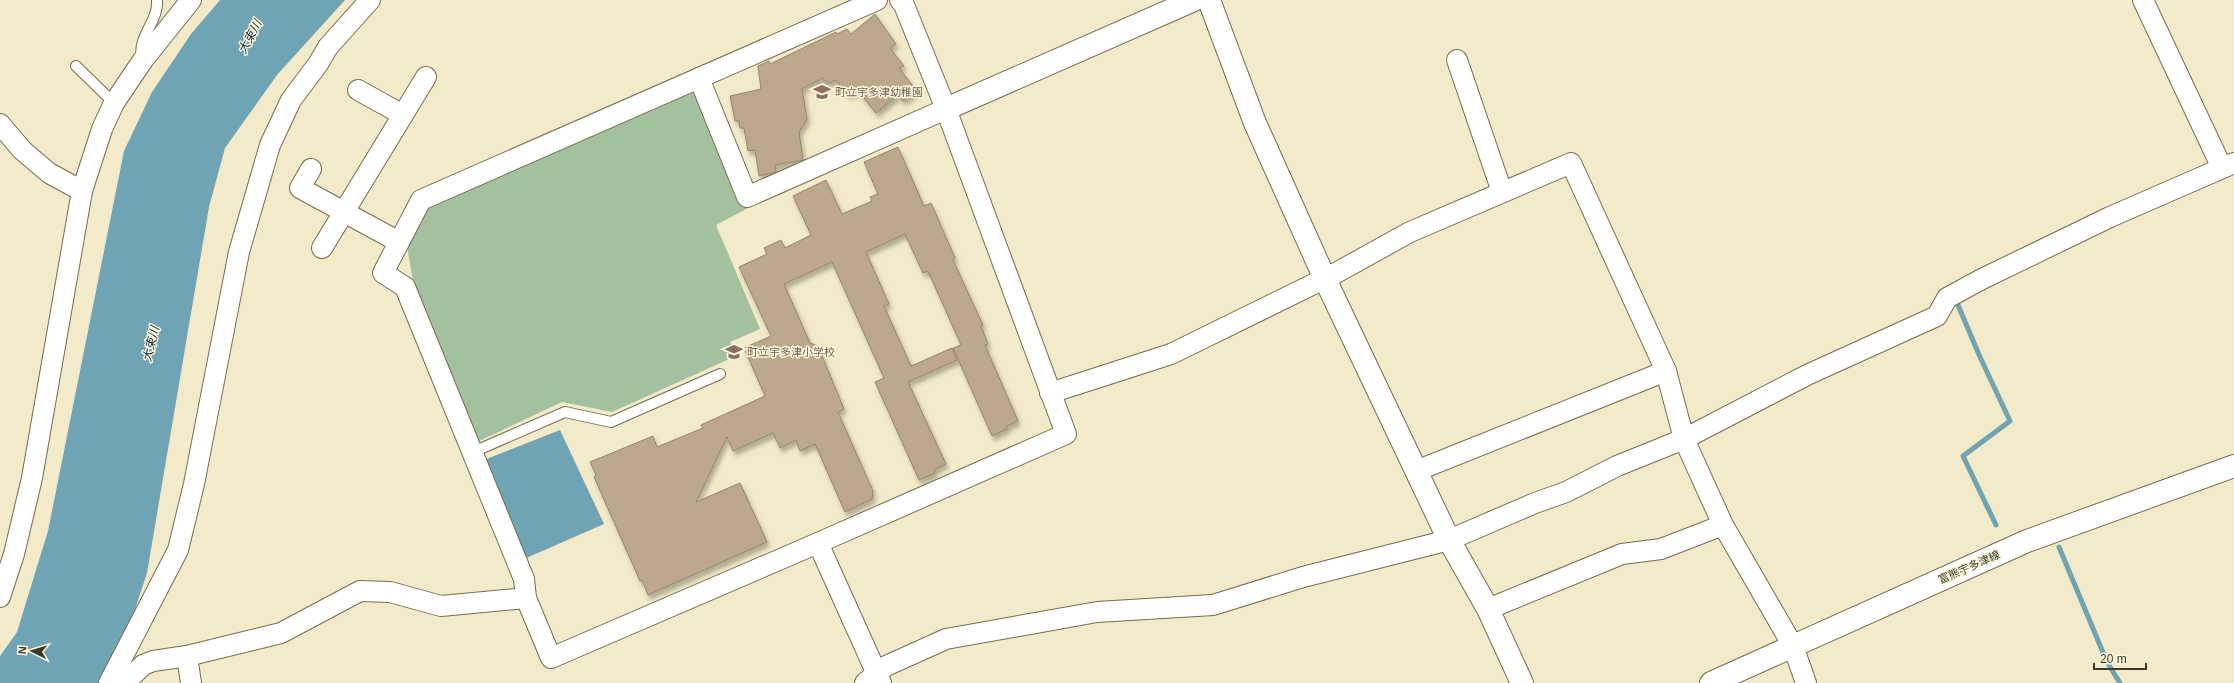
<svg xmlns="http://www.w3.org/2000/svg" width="2234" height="683" font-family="Helvetica,'Noto Sans JP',sans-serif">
	<defs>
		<filter id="shadow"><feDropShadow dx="2.5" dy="4.5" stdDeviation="2" flood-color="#0004"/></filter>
	</defs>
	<rect width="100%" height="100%" fill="#f2eac9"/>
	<!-- green -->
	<path fill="#a3c19e" d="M695,87L748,208L716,225L760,329L730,342L736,356L612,412L562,402L477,442L413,281L406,241L426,207Z"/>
	<!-- water -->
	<g fill="#6fa4b5">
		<path d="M220,0H345L277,75L225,148L209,207L147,573L121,652L103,683H0V656L17,632L48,531L124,151L152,92L191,34Z"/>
		<path d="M560,430L604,524L524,559L484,460Z"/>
	</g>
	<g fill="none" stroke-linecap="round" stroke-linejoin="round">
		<!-- stream -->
		<g stroke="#6fa4b5" stroke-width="5">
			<path d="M1955,298L1980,357L2010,421L1963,456L1996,525"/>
			<path d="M2059,547L2107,662L2120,683"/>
		</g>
	</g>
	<!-- building -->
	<g fill="#bba88c" stroke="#968469" filter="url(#shadow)">
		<path d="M875,14L896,44L890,48L904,66L899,68L917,91L903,101L898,95L876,113L859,92L847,94L836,80L827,84L823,78L802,89L807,119L799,132L803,160L775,165L776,172L759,176L755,150L748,151L744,128H740L739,121H735L730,96L761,89L758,66L769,61L770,64L836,32L837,34L847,29L851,34Z"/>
		<path d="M898,147L924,206L931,203L955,258L953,260L983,325L981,326L988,344L985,345L1018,421L1007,426V429L992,436L953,348L961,345L928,271L923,273L905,234L866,252L889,304L884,306L911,366L952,348L957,360L908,382L946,464L935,469V473L919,480L875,382L884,378L832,262L784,284L810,343L818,346L844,409L838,412L873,491L872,499L845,512L815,444L800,451L796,440L780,448L773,433L733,451L727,437L696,502L740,483L767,542L648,595L642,580L640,581L594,477L596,475L590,462L653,436L657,447L703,428L701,425L765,396L744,348L771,336L739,267L767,254L764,248L781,240L785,248L811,235L793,196L826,180L842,214L872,201L870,197L878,194L864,162Z"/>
	</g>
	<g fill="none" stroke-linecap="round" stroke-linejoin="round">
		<!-- service casing -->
		<g stroke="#746d4f" stroke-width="12">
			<g id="service">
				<path d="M142,58C137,37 159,21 157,0"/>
				<path d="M76,66L114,103"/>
				<path d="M473,452L565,412L611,422L720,374"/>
			</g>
		</g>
		<!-- minor casing -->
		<g stroke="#746d4f" stroke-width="22">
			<g id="minor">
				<path d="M2143,0L2222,168"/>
				<path d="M1457,60L1502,192"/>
				<path d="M699,78L747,197L946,109"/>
				<path d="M358,90L403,115"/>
				<path d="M0,124L22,150L49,173L82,191"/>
				<path d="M311,169L300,188L399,242"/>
				<path d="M322,248L426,77"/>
				<path d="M1050,393L1171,354L1336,273L1410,232L1571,163L1666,371L1684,439L1723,525L1793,646L1806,683"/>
				<path d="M1416,471L1666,371"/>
				<path d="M818,543L1066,434L946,109L904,5L900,0"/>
				<path d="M0,597L14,554L32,478L82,191L102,129L114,103L143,60L191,0"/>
				<path d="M526,598L524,579L405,287L383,273L421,200L877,0"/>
				<path d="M1488,609L1622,554L1661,549L1723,525"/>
				<path d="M187,656L191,683"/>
				<path d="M109,683L178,550L194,484L239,252L270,145L291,100L318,64L328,47L370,0"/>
				<path d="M125,683L143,665L153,661L187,656L281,633L360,591L390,592L441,606L526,598L551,658L818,543L881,683"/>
				<path d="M865,683L886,666L946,639L1097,612L1213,605L1303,577L1449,540L1535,503L1566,492L1617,466L1684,439L1807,375L1937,316L1947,298L1982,279L2110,217L2234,163"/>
			</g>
		</g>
		<!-- tertiary casing -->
		<g stroke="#746d4f" stroke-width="24">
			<g id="tertiary">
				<path d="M1209,0L1255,123L1325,279L1449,540L1488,609L1522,683"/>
				<path d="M946,109L1194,0"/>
			</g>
		</g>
		<!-- secondary casing -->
		<g stroke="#746d4f" stroke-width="24">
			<path id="secondary" d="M1711,683L2027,541L2234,466"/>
		</g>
		<!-- service -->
		<use href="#service" stroke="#fff" stroke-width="10"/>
		<!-- minor -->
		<use href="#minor" stroke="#fff" stroke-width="20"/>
		<!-- tertiary -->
		<use href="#tertiary" stroke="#fff" stroke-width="22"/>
		<!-- secondary -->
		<use href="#secondary" stroke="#fff" stroke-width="22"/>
	</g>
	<!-- icons -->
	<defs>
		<g id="school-bare" transform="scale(1.38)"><path d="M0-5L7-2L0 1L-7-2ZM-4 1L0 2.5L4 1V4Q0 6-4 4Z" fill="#8d6e63" stroke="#fef7dc" stroke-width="2.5" paint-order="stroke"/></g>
	</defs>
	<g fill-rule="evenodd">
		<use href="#school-bare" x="822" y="92"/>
		<use href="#school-bare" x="734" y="352"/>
	</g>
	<g text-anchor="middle" stroke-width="3" stroke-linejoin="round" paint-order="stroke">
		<!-- education labels -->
		<g font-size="11" fill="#785e54" stroke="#fef7dc" text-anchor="start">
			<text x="835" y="96">町立宇多津幼稚園</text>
			<text x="747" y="356">町立宇多津小学校</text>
		</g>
		<!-- street labels -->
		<g font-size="11" fill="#3c392c" stroke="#fef7dc">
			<text transform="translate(1969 567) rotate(-24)" y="4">富熊宇多津線</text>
		</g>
		<!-- water labels -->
		<g font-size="12" font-style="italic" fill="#132f37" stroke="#fef7dc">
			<text transform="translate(250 37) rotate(-62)" y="4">大束川</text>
			<text transform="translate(151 344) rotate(-76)" y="4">大束川</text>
		</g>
	</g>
	<!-- north arrow -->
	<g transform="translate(32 651) rotate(275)" stroke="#fef7dc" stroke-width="3" paint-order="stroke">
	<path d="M0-3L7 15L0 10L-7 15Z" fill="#3c392c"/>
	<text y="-6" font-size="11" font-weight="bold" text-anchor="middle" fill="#3c392c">N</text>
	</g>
	<!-- scale -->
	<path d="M2094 663v6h52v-6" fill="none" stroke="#3c392c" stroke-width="2"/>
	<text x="2100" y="663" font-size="12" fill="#3c392c" stroke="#fef7dc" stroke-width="3" paint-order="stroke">20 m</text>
</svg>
